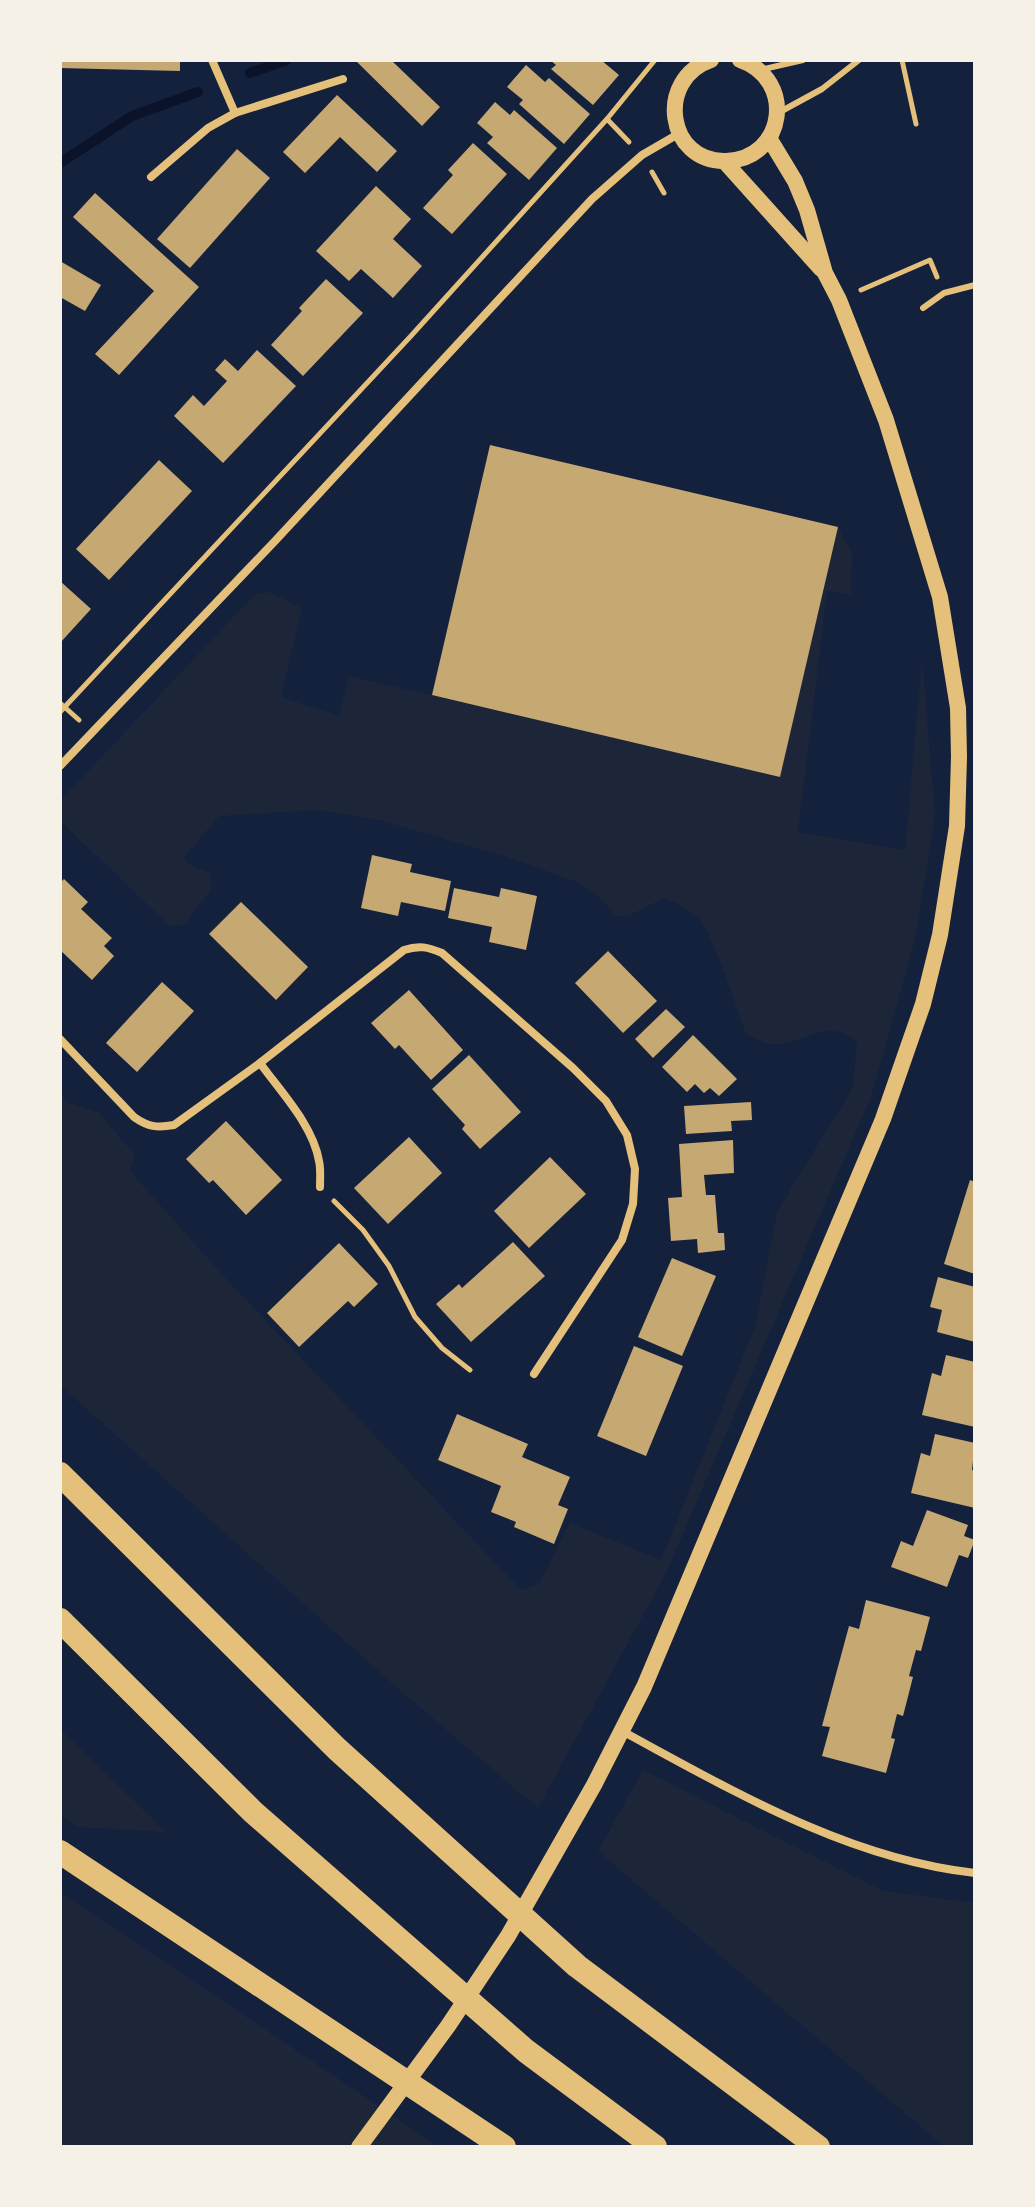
<svg xmlns="http://www.w3.org/2000/svg" width="1035" height="2207" font-family="'Roboto Condensed',sans-serif">
	<rect width="100%" height="100%" fill="#14213d"/>
	<!-- green -->
	<g fill="#1d2539">
		<path d="M838,527L852,554L851,595L827,591L798,832L905,850L922,660L935,815L916,936L872,1094L667,1571L538,1808L394,1685L60,1385V1094L70,1103L99,1113L135,1155L130,1171L229,1282L521,1590L539,1584L570,1523L661,1560L755,1327L777,1212L853,1087L857,1041C824,1015 803,1047 770,1044C763,1043 753,1037 746,1034C736,1008 714,934 697,917C688,908 675,903 664,898L628,916H616L601,899L580,883L504,856L383,821L316,810L219,816L184,858L188,864L210,873L212,888L185,924L171,927L60,821V801L255,594L269,592L302,608L281,697L339,716L349,676L779,776Z"/>
		<path d="M60,1729L166,1832L79,1827L60,1816Z"/>
		<path d="M643,1770L883,1891L975,1903V2147H946L942,2145L598,1851Z"/>
		<path d="M60,1892L440,2147H60Z"/>
	</g>
	<g fill="none" stroke-linecap="round" stroke-linejoin="round">
		<!-- stream -->
		<g stroke="#0b132b" stroke-width="10">
			<path d="M250,73L287,60"/>
			<path d="M60,163L132,116L198,92"/>
		</g>
	</g>
	<!-- building -->
	<g fill="#c6a872">
		<path d="M60,60H180V71L60,68Z"/>
		<path d="M359,60H391L440,107L422,126L357,62Z"/>
		<path d="M550,60H601L619,75L593,105L551,69L556,65Z"/>
		<path d="M526,65L545,82L549,78L590,114L564,144L519,104L523,100L507,87Z"/>
		<path d="M337,95L397,151L377,172L340,137L305,173L283,152Z"/>
		<path d="M495,102L510,115L514,110L557,148L529,180L487,143L493,137L477,123Z"/>
		<path d="M473,143L507,174L452,234L423,208L453,175L448,170Z"/>
		<path d="M237,149L270,178L190,268L157,239Z"/>
		<path d="M376,186L411,219L393,239L422,266L393,298L361,269L349,281L316,251Z"/>
		<path d="M95,193L199,287L119,375L95,354L154,291L73,217Z"/>
		<path d="M60,261L101,285L85,311L60,297Z"/>
		<path d="M326,279L363,313L303,376L271,345L302,311L299,308Z"/>
		<path d="M257,350L296,386L223,463L174,416L193,395L204,406L227,381L215,370L225,359L238,371Z"/>
		<path d="M490,445L838,527L780,777L432,695Z"/>
		<path d="M159,460L192,491L109,580L76,549Z"/>
		<path d="M60,581L91,609L60,643Z"/>
		<path d="M372,855L412,864L410,872L451,881L445,911L401,902L398,916L361,908Z"/>
		<path d="M64,879L88,902L81,909L112,938L104,946L114,956L92,980L60,950V883Z"/>
		<path d="M454,888L499,897L501,888L537,896L526,950L489,942L492,927L448,918Z"/>
		<path d="M241,902L308,967L276,1000L209,934Z"/>
		<path d="M608,951L657,1001L623,1033L575,983Z"/>
		<path d="M162,982L194,1011L137,1072L106,1043Z"/>
		<path d="M409,990L463,1050L431,1080L399,1045L395,1049L371,1023Z"/>
		<path d="M666,1009L685,1027L653,1058L635,1039Z"/>
		<path d="M693,1035L737,1079L719,1096L710,1088L704,1093L695,1084L687,1092L662,1067Z"/>
		<path d="M469,1055L521,1112L480,1149L462,1129L465,1125L432,1089Z"/>
		<path d="M751,1102L752,1120L731,1121L732,1131L686,1134L684,1106Z"/>
		<path d="M226,1121L282,1180L246,1215L213,1180L209,1183L186,1159Z"/>
		<path d="M409,1137L442,1173L388,1224L354,1188Z"/>
		<path d="M733,1140L734,1173L704,1175L706,1195H715L718,1233H724L725,1250L698,1253L697,1239L671,1241L668,1198L682,1197L679,1144Z"/>
		<path d="M550,1157L586,1194L529,1248L494,1211Z"/>
		<path d="M970,1180L975,1182V1274L944,1264Z"/>
		<path d="M513,1242L545,1276L471,1342L436,1304L459,1284L462,1288Z"/>
		<path d="M339,1243L378,1284L354,1307L348,1301L299,1347L267,1313Z"/>
		<path d="M672,1258L716,1276L682,1356L638,1337Z"/>
		<path d="M938,1277L975,1287V1342L937,1332L942,1310L930,1307Z"/>
		<path d="M634,1346L683,1366L646,1456L597,1436Z"/>
		<path d="M946,1355L975,1362V1427L922,1415L932,1373L941,1376Z"/>
		<path d="M457,1414L528,1444L522,1457L570,1477L558,1505L568,1509L554,1544L514,1527L516,1522L491,1512L501,1486L438,1460Z"/>
		<path d="M935,1434L975,1443L972,1470L975,1471V1508L911,1493L921,1453L930,1456Z"/>
		<path d="M927,1510L968,1525L964,1536L975,1540L968,1558L959,1555L947,1587L891,1567L901,1541L913,1546Z"/>
		<path d="M866,1600L930,1617L921,1651L916,1650L909,1676L913,1677L903,1716L897,1714L891,1738L895,1739L886,1773L822,1756L830,1727L822,1726L849,1626L859,1629Z"/>
	</g>
	<g fill="none" stroke-linecap="round" stroke-linejoin="round">
		<!-- path -->
		<g stroke="#e5c07b" stroke-width="5">
			<path d="M902,60L916,124"/>
			<path d="M607,119L629,142"/>
			<path d="M652,172L664,193"/>
			<path d="M861,290L930,260L937,277"/>
			<path d="M60,703L79,720"/>
			<path d="M60,712L410,337L607,119L655,60"/>
			<path d="M334,1201L363,1230L389,1266L415,1317L442,1348L470,1370"/>
		</g>
		<!-- service -->
		<g stroke="#e5c07b" stroke-width="6">
			<path d="M760,70L803,60"/>
			<path d="M778,113L822,89L859,60"/>
			<path d="M923,308L944,293L975,285"/>
		</g>
		<!-- minor -->
		<g stroke="#e5c07b" stroke-width="8">
			<path d="M212,60L235,113"/>
			<path d="M151,177L208,128L235,113L343,79"/>
			<path d="M60,766L275,541L592,199L642,155L680,133"/>
			<path d="M60,1039L134,1117C148,1127 157,1128 174,1125L260,1063L404,950C419,945 428,947 442,953L573,1068L606,1101L627,1135L635,1169L633,1204L622,1240L534,1374"/>
			<path d="M260,1063C280,1091 313,1125 319,1161C321,1169 320,1179 320,1187"/>
			<path d="M622,1731C733,1791 848,1859 975,1873"/>
		</g>
		<!-- secondary -->
		<g stroke="#e5c07b" stroke-width="16">
			<path d="M711,60C655,79 667,163 726,161C786,159 796,79 740,60"/>
			<path d="M724,161L821,269"/>
			<path d="M359,2147L448,2026L508,1936L594,1785L644,1687L883,1119L923,1004L940,935L957,826L959,757L958,708L940,597L886,420L839,300L825,273L807,210L795,181L769,138"/>
		</g>
		<!-- motorway -->
		<g stroke="#e5c07b" stroke-width="24">
			<path d="M60,1474L337,1749L577,1966L818,2147"/>
			<path d="M60,1620L253,1812L526,2051L655,2147"/>
			<path d="M60,1852L504,2147"/>
		</g>
	</g>
	<!-- border -->
	<rect width="1035" height="2207" fill="none" stroke="#f6f1e7" stroke-width="124"/>
</svg>
